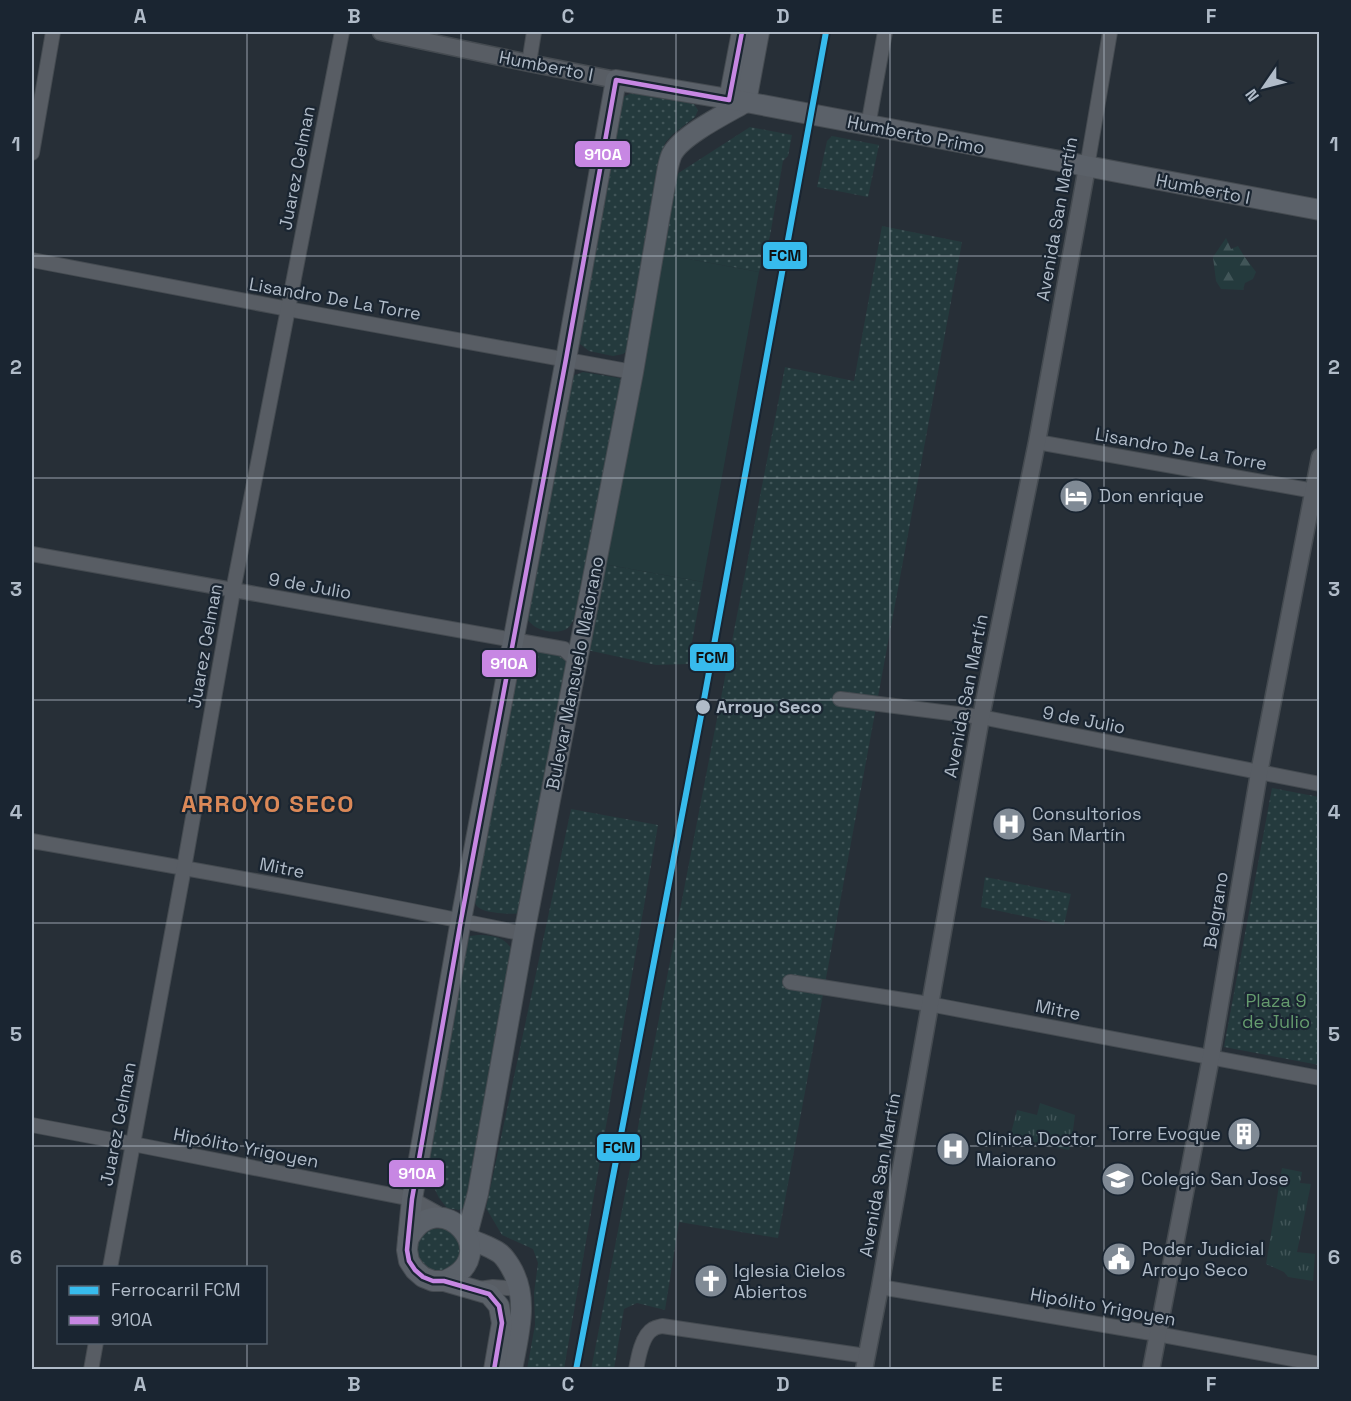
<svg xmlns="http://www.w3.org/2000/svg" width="1351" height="1401" font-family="'Space Grotesk',sans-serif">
	<defs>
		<pattern id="grass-tufts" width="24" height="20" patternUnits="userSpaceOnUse" patternTransform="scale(1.5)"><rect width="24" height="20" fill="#243a3d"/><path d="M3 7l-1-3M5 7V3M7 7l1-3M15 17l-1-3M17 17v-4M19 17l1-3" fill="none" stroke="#415558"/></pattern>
		<pattern id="forest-firs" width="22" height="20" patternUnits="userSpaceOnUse" patternTransform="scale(1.5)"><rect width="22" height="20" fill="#243a3d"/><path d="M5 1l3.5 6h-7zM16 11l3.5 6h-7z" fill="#415558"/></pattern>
		<pattern id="park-dots" width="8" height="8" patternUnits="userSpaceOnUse" patternTransform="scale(1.5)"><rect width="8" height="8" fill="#243a3d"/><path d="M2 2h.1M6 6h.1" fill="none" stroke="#415558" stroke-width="1.8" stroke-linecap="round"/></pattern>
	</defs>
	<rect width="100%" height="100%" fill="#272f37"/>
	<!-- grass -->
	<g fill="url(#grass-tufts)">
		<path d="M1040,1103L1075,1115L1072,1138L1069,1150L1010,1137L1017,1110L1037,1115Z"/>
		<path d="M1282,1168L1302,1172L1300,1183L1311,1184L1297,1252L1315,1254L1313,1281L1288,1277L1284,1272L1266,1264Z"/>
	</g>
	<!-- forest -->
	<path fill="url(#forest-firs)" d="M1226,238L1231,249L1238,246L1244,256L1256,272L1253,279L1245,283L1243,290L1221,289L1216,281L1213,257Z"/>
	<!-- park -->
	<g fill="url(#park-dots)">
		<path d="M632,93L694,104L698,110L695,117L673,134L665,143L661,173L629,350L623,354L613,356L589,351L580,344L576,336L617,108L623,97Z"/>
		<path d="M750,127L792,135L788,156L783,161L770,236L759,272L662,254L677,174Z"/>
		<path d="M832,136L879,145L868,197L817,187L827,141Z"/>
		<path d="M882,226L962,242L778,1238L679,1222L665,1310L637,1303L624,1309L614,1369L591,1370L785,367L854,381Z"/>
		<path d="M583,372L619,378L623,382L580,606C576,613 573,623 568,628C560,634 542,632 534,626C530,623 527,619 524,615L568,383L575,375Z"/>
		<path d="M603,564L703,582L688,664L656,665L587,650Z"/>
		<path d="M532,649C545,651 559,652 567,663L521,913C513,915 488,913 481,909C475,906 474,901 473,896L517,658L523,651Z"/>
		<path d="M1272,788L1319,797V1065L1224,1047Z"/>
		<path d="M571,809L658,825L564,1369H527L535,1325L534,1293L538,1263L533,1249L502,1235L486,1208Z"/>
		<path d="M985,877L1071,894L1064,925L981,907Z"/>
		<path d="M478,935C495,935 509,938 514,956L468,1205L459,1210L447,1208L439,1198L429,1177L428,1156L464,945L470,936Z"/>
		<path d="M432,1229C437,1229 442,1228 447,1230C457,1234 465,1249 459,1259C456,1264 449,1269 444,1273C440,1272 433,1273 430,1271C409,1262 414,1238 432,1229Z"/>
	</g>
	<!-- garden -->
	<path fill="#243a3d" d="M662,254L759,272L703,582L603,564Z"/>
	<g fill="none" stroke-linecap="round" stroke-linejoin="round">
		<!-- minor casing -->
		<g stroke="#454b51" stroke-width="16">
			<g id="minor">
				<path d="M529,63L534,32"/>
				<path d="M868,126L885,32"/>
				<path d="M32,153L53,32"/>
				<path d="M1087,167L1110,32"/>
				<path d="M32,260L288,309L633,372"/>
				<path d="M1037,442L1320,492"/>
				<path d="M32,554L564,649L577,661"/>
				<path d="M840,699L981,717L1320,784"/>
				<path d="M32,841C196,870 361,899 524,934"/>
				<path d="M790,982L929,1004L1320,1078"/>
				<path d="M32,1125L133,1144L412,1199L446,1218"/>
				<path d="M110,1268L184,868L233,591L342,32"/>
				<path d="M880,1287L1157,1334L1320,1364"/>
				<path d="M479,1289L493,1287L520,1289"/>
				<path d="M91,1370L96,1342"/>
				<path d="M636,1370C638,1358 642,1335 653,1329C656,1327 659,1327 662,1326L866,1356"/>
			</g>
		</g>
		<!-- tertiary casing -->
		<g stroke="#454b51" stroke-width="19">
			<g id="tertiary">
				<path d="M381,32L529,63L616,80"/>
				<path d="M864,1370L880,1287L981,717L1037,442L1087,167"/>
				<path d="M1151,1370L1211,1057L1259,773L1320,457"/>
			</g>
		</g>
		<!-- secondary casing -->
		<g stroke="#454b51" stroke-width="22">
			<g id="secondary">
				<path d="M729,100L742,32"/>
				<path d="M746,102L759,32"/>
				<path d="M467,1235L478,1193L524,934L633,372L668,167C669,163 670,158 672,154C682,135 727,113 746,102"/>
				<path d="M468,1238C478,1243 489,1246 498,1252C503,1255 507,1261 510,1266C530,1298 518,1335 512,1370"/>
				<path d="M408,1240C438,1180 508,1256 444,1281"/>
				<path d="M494,1370L502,1323L499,1306L489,1294L444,1281H433L423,1277L415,1270L409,1261L407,1250L412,1199L461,920L566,359L616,80L746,102L1320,210"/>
			</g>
		</g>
		<!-- minor -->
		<use href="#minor" stroke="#585d64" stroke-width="14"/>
		<!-- tertiary -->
		<use href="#tertiary" stroke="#585d64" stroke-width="16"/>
		<!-- secondary -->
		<use href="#secondary" stroke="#5b6169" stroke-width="20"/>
		<!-- bus-1 casing -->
		<g stroke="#1a2531" stroke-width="9">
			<path id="bus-1" d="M494,1370L502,1323L499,1306L489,1294L444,1281H433L423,1277L415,1270L409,1261L407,1250L412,1199L461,920L566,359L616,80L729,100L742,32"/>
		</g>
		<!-- bus-1 -->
		<use href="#bus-1" stroke="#c787e3" stroke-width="4.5"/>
		<!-- rail-1 casing -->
		<g stroke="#1a2531" stroke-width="10">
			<path id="rail-1" d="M576,1370L703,705L826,32"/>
		</g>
		<!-- rail-1 -->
		<use href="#rail-1" stroke="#37bbed" stroke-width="6"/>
	</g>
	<!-- grid -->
	<path fill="none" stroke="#b0bbc8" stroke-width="1.5" stroke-opacity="0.55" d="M247,32V1268M461,32V1370M676,32V1370M890,32V1370M1104,32V1370M32,256H1320M32,478H1320M32,700H1320M32,923H1320M32,1146H1320M247,1342V1370"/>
	<!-- icons -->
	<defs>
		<g id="hotel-disc" transform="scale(1.725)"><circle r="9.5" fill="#808a95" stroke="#1a2531"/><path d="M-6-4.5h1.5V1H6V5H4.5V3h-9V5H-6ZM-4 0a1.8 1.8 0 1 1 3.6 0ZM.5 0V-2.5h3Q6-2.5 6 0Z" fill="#fff"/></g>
		<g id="hospital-disc" transform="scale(1.725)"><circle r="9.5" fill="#808a95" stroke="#1a2531"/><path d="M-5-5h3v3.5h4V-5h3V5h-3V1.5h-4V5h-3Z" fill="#fff"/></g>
		<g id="building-disc" transform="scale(1.725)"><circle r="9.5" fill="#808a95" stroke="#1a2531"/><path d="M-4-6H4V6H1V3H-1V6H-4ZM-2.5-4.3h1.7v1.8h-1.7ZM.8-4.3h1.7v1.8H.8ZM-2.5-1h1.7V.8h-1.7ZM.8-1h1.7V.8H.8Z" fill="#fff"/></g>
		<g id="school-disc" transform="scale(1.725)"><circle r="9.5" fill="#808a95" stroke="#1a2531"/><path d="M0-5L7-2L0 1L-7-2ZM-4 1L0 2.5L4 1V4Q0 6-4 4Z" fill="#fff"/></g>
		<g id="civic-disc" transform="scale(1.725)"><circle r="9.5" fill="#808a95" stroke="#1a2531"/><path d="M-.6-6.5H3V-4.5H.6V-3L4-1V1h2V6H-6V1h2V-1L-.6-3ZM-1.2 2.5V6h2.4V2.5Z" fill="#fff"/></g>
		<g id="church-disc" transform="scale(1.725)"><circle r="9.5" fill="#808a95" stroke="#1a2531"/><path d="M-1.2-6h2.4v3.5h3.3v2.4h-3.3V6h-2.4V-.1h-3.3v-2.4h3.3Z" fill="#fff"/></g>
	</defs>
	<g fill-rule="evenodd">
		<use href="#hotel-disc" x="1076" y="496"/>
		<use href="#hospital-disc" x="1009" y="824"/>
		<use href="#building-disc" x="1244" y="1134"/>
		<use href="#hospital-disc" x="953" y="1149"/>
		<use href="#school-disc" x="1118" y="1179"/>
		<use href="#civic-disc" x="1119" y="1259"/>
		<use href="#church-disc" x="711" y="1281"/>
	</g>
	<!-- markers -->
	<circle fill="#b0bbc8" stroke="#1a2531" stroke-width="2" cx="703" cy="707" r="8"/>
	<g text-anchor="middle" stroke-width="4.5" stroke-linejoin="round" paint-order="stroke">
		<!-- street labels -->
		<g font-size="18" fill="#b0bbc8" stroke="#1a2531">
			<text transform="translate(546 66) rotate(11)" y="6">Humberto I</text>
			<text transform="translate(916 135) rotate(11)" y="6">Humberto Primo</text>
			<text transform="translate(297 168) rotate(-79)" y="6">Juarez Celman</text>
			<text transform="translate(1203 189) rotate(11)" y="6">Humberto I</text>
			<text transform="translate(1057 219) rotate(-80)" y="6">Avenida San Martín</text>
			<text transform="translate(335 299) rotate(10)" y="6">Lisandro De La Torre</text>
			<text transform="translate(1181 449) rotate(10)" y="6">Lisandro De La Torre</text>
			<text transform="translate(310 586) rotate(10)" y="6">9 de Julio</text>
			<text transform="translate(205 646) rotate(-80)" y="6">Juarez Celman</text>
			<text transform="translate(575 673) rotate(-79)" y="6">Bulevar Mansuelo Maiorano</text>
			<text transform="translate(966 696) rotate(-79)" y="6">Avenida San Martín</text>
			<text transform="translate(1084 720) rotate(11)" y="6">9 de Julio</text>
			<text transform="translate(282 868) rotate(11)" y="6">Mitre</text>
			<text transform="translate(1216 910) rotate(-81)" y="6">Belgrano</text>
			<text transform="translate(1058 1010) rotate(11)" y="6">Mitre</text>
			<text transform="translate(118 1124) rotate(-79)" y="6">Juarez Celman</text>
			<text transform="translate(246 1148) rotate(11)" y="6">Hipólito Yrigoyen</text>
			<text transform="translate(880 1175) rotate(-80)" y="6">Avenida San Martín</text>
			<text transform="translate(1103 1307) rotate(10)" y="6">Hipólito Yrigoyen</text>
		</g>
		<!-- poi labels -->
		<g font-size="18" fill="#b0bbc8" stroke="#1a2531" text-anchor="start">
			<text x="1099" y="502">Don enrique</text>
			<text x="1032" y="820">Consultorios<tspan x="1032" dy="21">San Martín</tspan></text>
			<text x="1221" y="1140" text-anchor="end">Torre Evoque</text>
			<text x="976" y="1145">Clínica Doctor<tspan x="976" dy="21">Maiorano</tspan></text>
			<text x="1141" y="1185">Colegio San Jose</text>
			<text x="1142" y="1255">Poder Judicial<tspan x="1142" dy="21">Arroyo Seco</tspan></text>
			<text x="734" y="1277">Iglesia Cielos<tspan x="734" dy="21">Abiertos</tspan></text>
		</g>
		<!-- stop labels -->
		<g font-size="18" font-weight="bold" fill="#b0bbc8" stroke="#1a2531" text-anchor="start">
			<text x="716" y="713">Arroyo Seco</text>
		</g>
		<!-- park labels -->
		<g font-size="18" fill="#659b6e" stroke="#1a2531">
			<text x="1276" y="1007">Plaza 9<tspan x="1276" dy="21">de Julio</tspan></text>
		</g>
		<!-- district labels -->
		<g font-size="24" font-weight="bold" letter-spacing="1.5" fill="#db8958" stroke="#1a2531">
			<text x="268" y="812">ARROYO SECO</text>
		</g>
	</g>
	<g stroke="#1a2531" stroke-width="2">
		<rect x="574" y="140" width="57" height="28" rx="6" fill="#c787e3"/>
		<rect x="762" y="241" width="46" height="29" rx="6" fill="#37bbed"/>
		<rect x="689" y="643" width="46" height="29" rx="6" fill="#37bbed"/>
		<rect x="481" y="649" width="56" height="29" rx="6" fill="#c787e3"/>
		<rect x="596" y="1133" width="45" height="29" rx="6" fill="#37bbed"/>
		<rect x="388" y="1159" width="57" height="29" rx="6" fill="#c787e3"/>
	</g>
	<g font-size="16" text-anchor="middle" font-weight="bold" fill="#fff">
		<text x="603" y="160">910A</text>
		<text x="509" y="669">910A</text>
		<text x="417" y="1179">910A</text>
	</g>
	<g font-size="16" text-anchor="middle" font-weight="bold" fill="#111">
		<text x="785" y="261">FCM</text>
		<text x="712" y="663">FCM</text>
		<text x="619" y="1153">FCM</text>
	</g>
	<!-- border -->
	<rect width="1351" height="1401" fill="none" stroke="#1a2531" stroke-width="66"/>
	<!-- legend -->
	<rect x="57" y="1266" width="210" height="78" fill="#1a2531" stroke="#56616d" stroke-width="1.5"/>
	<rect x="69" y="1286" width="30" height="9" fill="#37bbed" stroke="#56616d" stroke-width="1.5"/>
	<text x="111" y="1296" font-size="18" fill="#b0bbc8">Ferrocarril FCM</text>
	<rect x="69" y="1316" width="30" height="9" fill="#c787e3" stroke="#56616d" stroke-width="1.5"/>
	<text x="111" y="1326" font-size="18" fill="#b0bbc8">910A</text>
	<!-- north arrow -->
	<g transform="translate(1264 87) rotate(235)" stroke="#1a2531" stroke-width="4.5" paint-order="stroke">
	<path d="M0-4.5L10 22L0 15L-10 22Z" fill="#b0bbc8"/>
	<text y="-9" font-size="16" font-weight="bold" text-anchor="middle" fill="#b0bbc8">N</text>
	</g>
	<rect x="33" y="33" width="1285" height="1335" fill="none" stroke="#b0bbc8" stroke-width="2"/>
	<g font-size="20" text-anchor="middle" font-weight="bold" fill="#b0bbc8">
		<text x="140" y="23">A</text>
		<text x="354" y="23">B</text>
		<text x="568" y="23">C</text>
		<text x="783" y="23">D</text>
		<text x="997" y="23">E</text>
		<text x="1211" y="23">F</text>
		<text x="16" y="151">1</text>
		<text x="1334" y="151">1</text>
		<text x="16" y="374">2</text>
		<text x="1334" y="374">2</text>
		<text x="16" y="596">3</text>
		<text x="1334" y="596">3</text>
		<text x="16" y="819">4</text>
		<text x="1334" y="819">4</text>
		<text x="16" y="1041">5</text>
		<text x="1334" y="1041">5</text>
		<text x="16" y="1264">6</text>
		<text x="1334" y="1264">6</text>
		<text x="140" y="1391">A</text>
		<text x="354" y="1391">B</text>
		<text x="568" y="1391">C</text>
		<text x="783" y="1391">D</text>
		<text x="997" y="1391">E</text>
		<text x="1211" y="1391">F</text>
	</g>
</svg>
